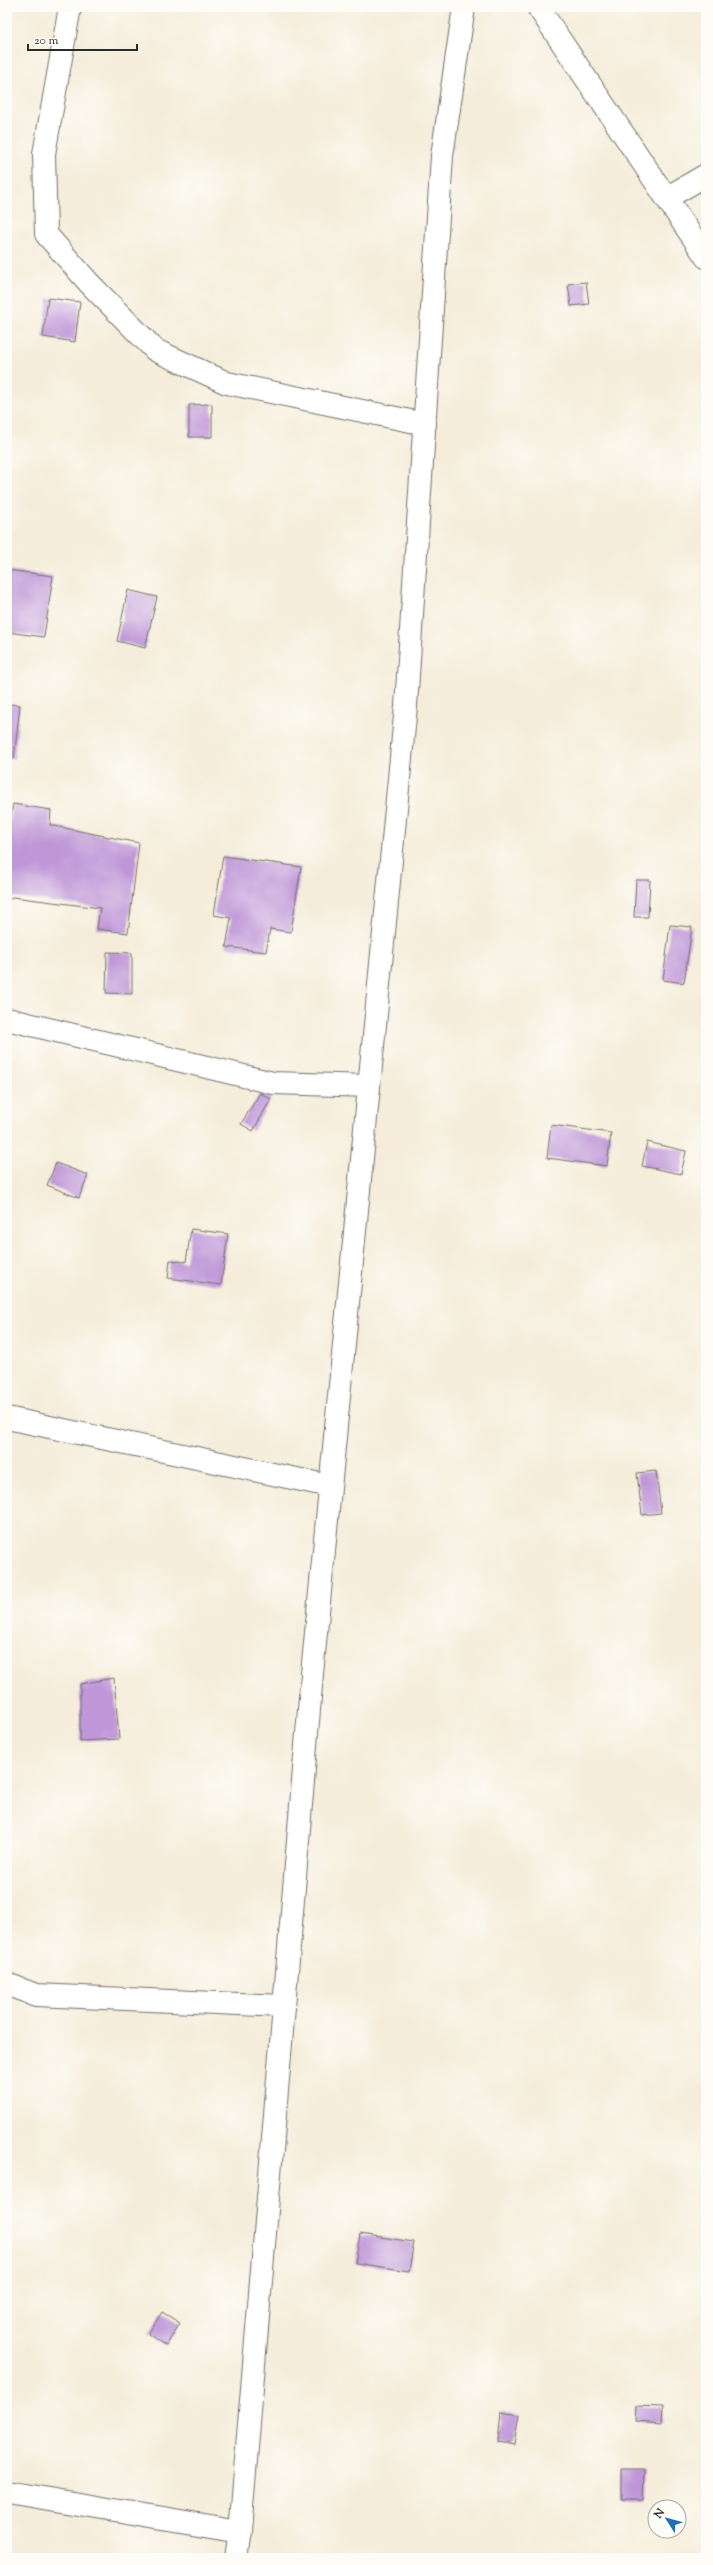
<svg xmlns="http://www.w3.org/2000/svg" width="713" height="2565" font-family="'Sorts Mill Goudy',serif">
	<rect width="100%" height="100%" fill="#fdfcf7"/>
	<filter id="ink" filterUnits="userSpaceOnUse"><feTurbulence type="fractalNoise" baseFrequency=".025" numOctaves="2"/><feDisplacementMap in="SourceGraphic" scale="8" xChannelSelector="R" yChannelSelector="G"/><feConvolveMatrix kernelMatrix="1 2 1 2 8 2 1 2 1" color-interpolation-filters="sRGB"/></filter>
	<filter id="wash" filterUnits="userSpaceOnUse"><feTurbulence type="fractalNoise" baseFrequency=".012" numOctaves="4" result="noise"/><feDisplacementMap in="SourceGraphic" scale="16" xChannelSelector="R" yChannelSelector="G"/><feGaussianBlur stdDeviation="0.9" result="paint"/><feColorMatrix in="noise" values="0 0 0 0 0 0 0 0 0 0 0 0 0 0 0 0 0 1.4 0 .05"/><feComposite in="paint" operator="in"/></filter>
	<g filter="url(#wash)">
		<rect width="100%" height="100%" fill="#f5edda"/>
		<g id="blocks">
			<!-- building -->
			<g fill="#bf97d8">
				<path d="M586,282L589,304L571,306L568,284Z"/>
				<path d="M48,298L80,302L75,342L43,337Z"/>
				<path d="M212,404V437H189V405Z"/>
				<path d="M7,570L53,576L44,637L7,632Z"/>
				<path d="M128,590L157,597L145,648L117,641Z"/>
				<path d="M7,704L20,705L14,759H7Z"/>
				<path d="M13,804L51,810L50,825L139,843L128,933L97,929L100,908L13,897L7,901V840Z"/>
				<path d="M223,856L301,867L291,932L270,929L266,952L226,947L231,918L214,915Z"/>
				<path d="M636,880H650L648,917H634Z"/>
				<path d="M670,925L692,927L684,983L663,980Z"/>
				<path d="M107,952L132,953V994L106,993Z"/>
				<path d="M260,1093L271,1099L253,1131L241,1124Z"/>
				<path d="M551,1125L611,1133L607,1166L547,1158Z"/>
				<path d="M647,1142L686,1151L681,1174L642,1166Z"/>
				<path d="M56,1163L88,1175L79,1198L47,1185Z"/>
				<path d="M191,1229L228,1234L221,1285L168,1278L170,1260L186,1262Z"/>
				<path d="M656,1471L661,1513L642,1515L637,1473Z"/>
				<path d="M114,1678L119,1739L80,1741V1684Z"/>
				<path d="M360,2234L414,2242L409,2271L355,2263Z"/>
				<path d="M162,2312L180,2323L166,2346L148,2334Z"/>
				<path d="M635,2406L663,2407L662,2423L634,2421Z"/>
				<path d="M501,2412L519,2415L514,2445L498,2442Z"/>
				<path d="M621,2469H644L643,2500H621Z"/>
				<path d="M13,2556L41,2557L13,2558Z"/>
			</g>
		</g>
	</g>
	<g filter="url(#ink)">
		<use href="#blocks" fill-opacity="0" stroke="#726f68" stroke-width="1"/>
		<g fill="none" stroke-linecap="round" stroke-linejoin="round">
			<!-- street casing -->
			<g stroke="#726f68" stroke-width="24">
				<g id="street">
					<path d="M70,7L44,154L46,234L89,283L155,350L227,383L425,424"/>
					<path d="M538,7L706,257"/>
					<path d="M668,197L706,175"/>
					<path d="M7,1019L273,1083L369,1086"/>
					<path d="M7,1418L330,1486"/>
					<path d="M7,1984L36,1995L284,2006"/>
					<path d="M7,2492L240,2531L236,2558"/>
					<path d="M240,2531L312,1674L406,706L442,156L464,7"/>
				</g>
			</g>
			<!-- street -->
			<use href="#street" stroke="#fff" stroke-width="22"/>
		</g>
	</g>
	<!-- margin -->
	<rect width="713" height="2565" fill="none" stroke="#fdfcf7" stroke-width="24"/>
	<!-- north arrow -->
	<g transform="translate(667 2519) rotate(306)"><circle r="19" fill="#fdfcf7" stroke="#a9a8a5"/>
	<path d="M0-3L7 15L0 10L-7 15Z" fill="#1f6fb2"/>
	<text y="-6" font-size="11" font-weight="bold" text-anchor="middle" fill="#2b2b2b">N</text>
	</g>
	<!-- scale -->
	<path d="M28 44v6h109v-6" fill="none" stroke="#2b2b2b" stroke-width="2"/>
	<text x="34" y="44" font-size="12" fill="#2b2b2b" stroke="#fdfcf7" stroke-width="3" paint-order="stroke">20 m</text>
</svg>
